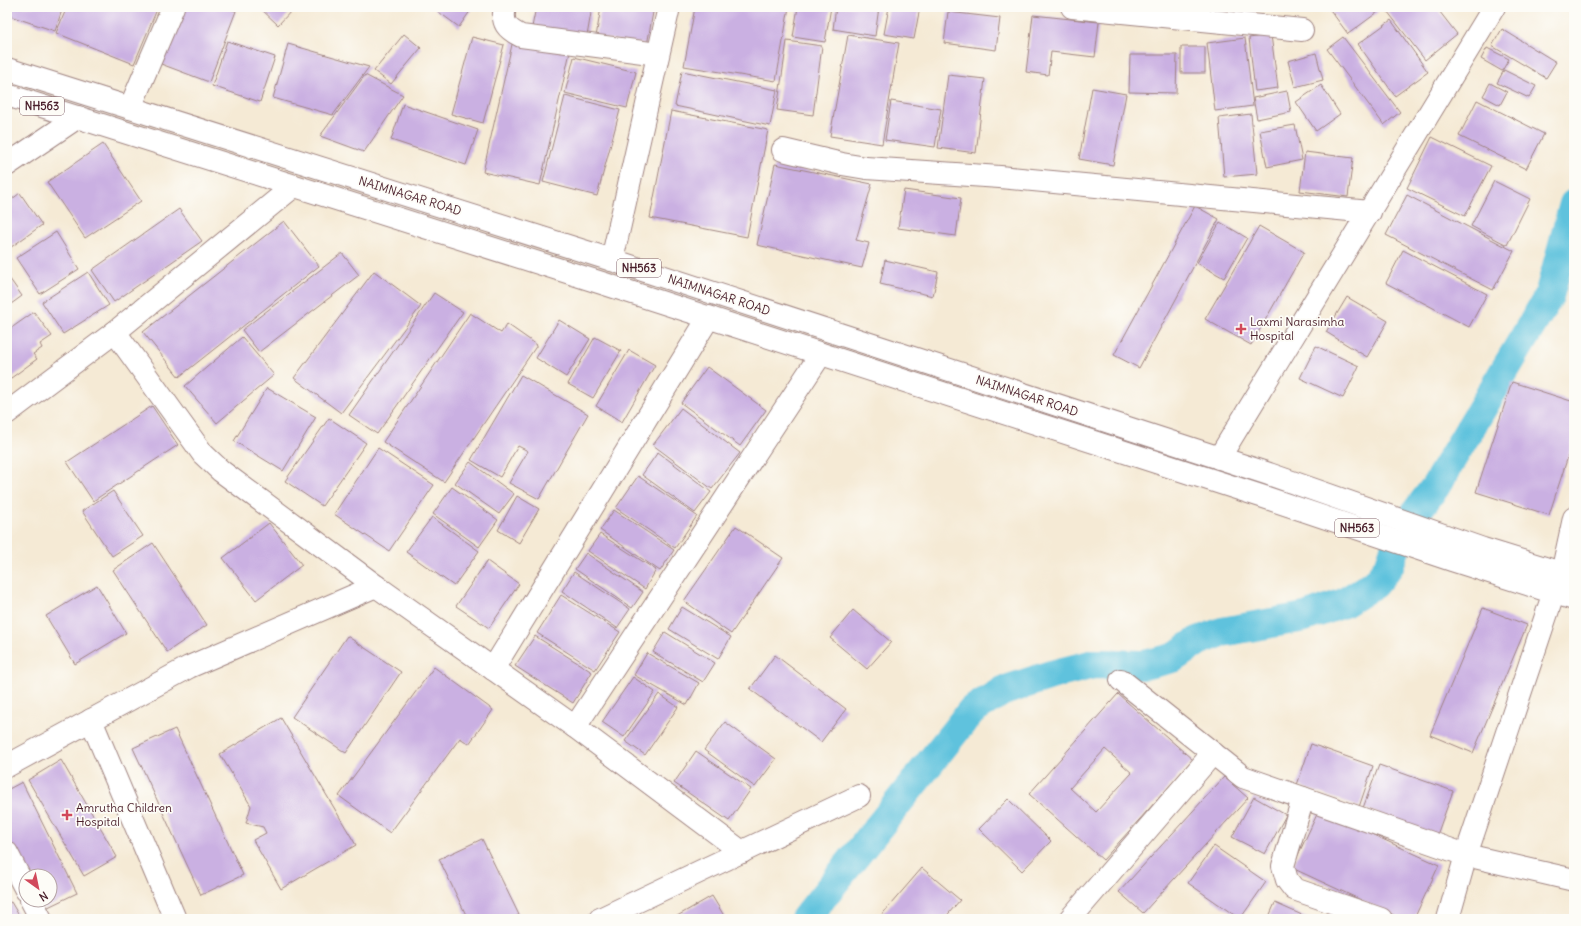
<svg xmlns="http://www.w3.org/2000/svg" width="1581" height="926" font-family="Delius,sans-serif">
	<rect width="100%" height="100%" fill="#fdfcf7"/>
	<filter id="ink" filterUnits="userSpaceOnUse"><feTurbulence type="fractalNoise" baseFrequency=".025" numOctaves="2"/><feDisplacementMap in="SourceGraphic" scale="8" xChannelSelector="R" yChannelSelector="G"/><feConvolveMatrix kernelMatrix="1 2 1 2 8 2 1 2 1" color-interpolation-filters="sRGB"/></filter>
	<filter id="wash" filterUnits="userSpaceOnUse"><feTurbulence type="fractalNoise" baseFrequency=".012" numOctaves="4" result="noise"/><feDisplacementMap in="SourceGraphic" scale="16" xChannelSelector="R" yChannelSelector="G"/><feGaussianBlur stdDeviation="0.9" result="paint"/><feColorMatrix in="noise" values="0 0 0 0 0 0 0 0 0 0 0 0 0 0 0 0 0 1.4 0 .05"/><feComposite in="paint" operator="in"/></filter>
	<g filter="url(#wash)">
		<rect width="100%" height="100%" fill="#f5ead5"/>
		<g fill="none" stroke-linecap="round" stroke-linejoin="round">
			<!-- canal -->
			<path stroke="#5fc2dd" stroke-width="30" d="M805,919L972,710L1003,691L1051,675L1094,664L1144,665L1173,658L1198,641L1222,632L1305,617L1344,603L1374,584L1389,566L1401,532L1435,487L1549,296L1574,204"/>
		</g>
		<g id="blocks">
			<!-- building -->
			<g fill="#cab0e2" fill-rule="evenodd">
				<path d="M7,7H63L55,31L7,15Z"/>
				<path d="M67,7H158L134,64L56,33Z"/>
				<path d="M182,7H224L236,11L209,82L161,64Z"/>
				<path d="M259,7H295L278,25Z"/>
				<path d="M432,7H473L459,27Z"/>
				<path d="M536,7H592L587,36L532,27Z"/>
				<path d="M601,7H654L647,45L596,37Z"/>
				<path d="M695,7H789L776,81L684,66Z"/>
				<path d="M798,7H831L825,42L793,37Z"/>
				<path d="M836,7H879L875,36L833,29Z"/>
				<path d="M889,7H920L914,39L884,34Z"/>
				<path d="M1328,7H1374L1378,12L1348,34Z"/>
				<path d="M1384,7H1436L1457,34L1425,60Z"/>
				<path d="M948,12L1000,18L996,50L944,43Z"/>
				<path d="M1033,15L1099,22L1095,57L1051,52L1048,75L1026,72Z"/>
				<path d="M1391,20L1428,72L1395,96L1358,44Z"/>
				<path d="M1502,29L1556,62L1546,78L1492,46Z"/>
				<path d="M404,34L421,48L391,84L374,71Z"/>
				<path d="M848,35L899,43L882,144L830,136Z"/>
				<path d="M1271,35L1278,88L1255,91L1249,38Z"/>
				<path d="M472,37L504,45L483,123L451,114Z"/>
				<path d="M1343,37L1400,112L1384,125L1327,49Z"/>
				<path d="M1245,38L1253,106L1215,111L1207,43Z"/>
				<path d="M513,40L570,52L540,185L483,172Z"/>
				<path d="M227,41L275,57L260,102L212,86Z"/>
				<path d="M787,41L822,46L813,115L777,110Z"/>
				<path d="M288,44L369,67L333,115L273,98Z"/>
				<rect x="1181" y="47" width="24" height="26"/>
				<path d="M1487,48L1509,59L1502,71L1481,59Z"/>
				<path d="M1316,53L1323,80L1295,87L1288,61Z"/>
				<path d="M1130,55H1177L1176,93L1129,92Z"/>
				<path d="M574,57L636,72L627,108L565,93Z"/>
				<path d="M1504,70L1536,86L1529,98L1497,83Z"/>
				<path d="M682,71L777,90L770,126L675,106Z"/>
				<path d="M365,75L403,95L364,152L320,136Z"/>
				<path d="M948,75L985,79L976,153L938,148Z"/>
				<path d="M1490,83L1507,92L1500,105L1483,96Z"/>
				<path d="M1321,85L1340,114L1316,131L1296,102Z"/>
				<path d="M1092,88L1126,94L1113,165L1079,159Z"/>
				<path d="M1287,91L1291,112L1257,119L1253,98Z"/>
				<path d="M565,96L620,110L597,196L543,182Z"/>
				<path d="M1477,100L1544,134L1526,169L1459,136Z"/>
				<path d="M891,101L941,109L935,147L885,140Z"/>
				<path d="M403,104L478,130L466,165L391,140Z"/>
				<path d="M671,111L768,130L747,237L650,218Z"/>
				<path d="M1251,114L1257,174L1224,177L1219,118Z"/>
				<path d="M1295,125L1302,160L1267,167L1260,131Z"/>
				<path d="M1432,137L1491,166L1465,216L1407,188Z"/>
				<path d="M103,144L141,201L85,238L47,182Z"/>
				<path d="M1305,152L1353,158L1348,197L1300,191Z"/>
				<path d="M775,164L872,184L856,240L869,243L862,268L757,245Z"/>
				<path d="M1494,181L1530,199L1507,245L1471,226Z"/>
				<path d="M904,190L961,198L956,236L898,228Z"/>
				<path d="M20,193L42,225L7,250V203Z"/>
				<path d="M1407,195L1514,251L1493,290L1386,235Z"/>
				<path d="M1195,206L1219,219L1139,368L1114,355Z"/>
				<path d="M179,209L202,241L114,302L92,270Z"/>
				<path d="M284,221L319,266L179,377L143,332Z"/>
				<path d="M1220,222L1247,238L1224,278L1197,263Z"/>
				<path d="M1259,226L1304,252L1251,345L1205,319Z"/>
				<path d="M56,232L79,269L40,294L16,258Z"/>
				<path d="M1403,250L1487,294L1469,327L1386,283Z"/>
				<path d="M342,253L359,275L259,352L242,330Z"/>
				<path d="M885,260L938,272L933,296L880,284Z"/>
				<path d="M374,271L421,306L341,413L294,378Z"/>
				<path d="M88,272L109,305L63,334L42,302Z"/>
				<path d="M7,275L22,296L7,307Z"/>
				<path d="M434,293L463,312L377,434L349,415Z"/>
				<path d="M1347,297L1388,321L1367,357L1326,332Z"/>
				<path d="M34,312L52,336L40,344L42,348L33,354L37,359L7,381V331Z"/>
				<path d="M470,313L501,333L507,324L537,345L444,482L383,442Z"/>
				<path d="M559,320L590,339L566,377L536,358Z"/>
				<path d="M242,337L274,375L217,423L185,386Z"/>
				<path d="M595,337L621,351L593,398L568,384Z"/>
				<path d="M1316,346L1359,366L1343,398L1300,378Z"/>
				<path d="M629,350L655,365L622,422L596,406Z"/>
				<path d="M707,367L766,410L740,446L681,403Z"/>
				<path d="M521,375L588,414L539,499L509,483L528,451L518,446L500,477L471,460Z"/>
				<path d="M1512,382L1574,402V438L1549,515L1476,492Z"/>
				<path d="M267,388L316,417L283,471L234,441Z"/>
				<path d="M152,406L178,445L93,501L67,462Z"/>
				<path d="M681,408L740,453L712,489L653,445Z"/>
				<path d="M329,418L366,443L322,506L285,481Z"/>
				<path d="M378,448L434,485L389,551L334,514Z"/>
				<path d="M658,452L711,492L695,513L642,475Z"/>
				<path d="M470,462L514,494L499,514L455,483Z"/>
				<path d="M638,476L697,516L675,548L616,508Z"/>
				<path d="M452,487L498,520L479,547L433,514Z"/>
				<path d="M113,491L143,536L112,556L82,511Z"/>
				<path d="M517,496L539,509L519,543L498,530Z"/>
				<path d="M614,510L674,550L660,571L600,530Z"/>
				<path d="M432,517L479,551L454,586L406,552Z"/>
				<path d="M269,523L302,565L256,600L223,558Z"/>
				<path d="M736,526L783,558L731,634L684,601Z"/>
				<path d="M600,534L656,570L645,589L588,551Z"/>
				<path d="M153,543L207,625L167,652L113,570Z"/>
				<path d="M586,553L643,592L632,608L575,569Z"/>
				<path d="M487,561L519,584L489,628L456,606Z"/>
				<path d="M574,572L630,609L617,628L562,591Z"/>
				<path d="M97,585L126,633L75,664L46,616Z"/>
				<path d="M561,595L620,632L595,670L537,633Z"/>
				<path d="M682,607L731,637L718,659L669,629Z"/>
				<path d="M1483,608L1527,625L1473,753L1430,735Z"/>
				<path d="M853,610L891,642L867,669L830,638Z"/>
				<path d="M665,632L715,663L703,682L653,652Z"/>
				<path d="M347,636L401,672L346,753L292,717Z"/>
				<path d="M535,636L592,672L573,703L515,666Z"/>
				<path d="M647,653L699,683L687,705L634,675Z"/>
				<path d="M775,655L846,709L821,742L750,689Z"/>
				<path d="M434,667L493,710L469,744L460,738L390,833L339,796Z"/>
				<path d="M633,677L655,692L624,737L602,722Z"/>
				<path d="M659,694L678,707L645,755L625,741Z"/>
				<path d="M1118,694L1193,760L1103,860L1029,794ZM1105,749L1132,773L1096,812L1070,788Z"/>
				<path d="M281,718L356,845L281,889L253,840L266,833L263,827L246,823L251,806L220,754Z"/>
				<path d="M725,722L776,759L755,787L704,750Z"/>
				<path d="M175,729L243,875L201,895L133,748Z"/>
				<path d="M1311,744L1373,766L1359,807L1297,785Z"/>
				<path d="M696,751L751,789L729,821L674,783Z"/>
				<path d="M61,760L117,857L84,876L28,780Z"/>
				<path d="M1379,765L1453,791L1437,835L1363,808Z"/>
				<path d="M1224,777L1248,798L1143,913L1119,892Z"/>
				<path d="M22,782L77,893L44,909L39,900H50V876H27L7,836V790Z"/>
				<path d="M1254,797L1286,815L1265,854L1232,837Z"/>
				<path d="M1008,799L1051,841L1022,871L979,829Z"/>
				<path d="M1319,810L1439,865L1414,919H1402L1292,868Z"/>
				<path d="M482,839L519,915L511,919H468L439,859Z"/>
				<path d="M1214,846L1266,882L1240,919L1188,883Z"/>
				<path d="M922,868L960,900L944,919H878Z"/>
				<path d="M712,896L726,919H672Z"/>
				<path d="M11,902L21,919H7V904Z"/>
				<path d="M1275,903L1311,919H1268Z"/>
			</g>
		</g>
	</g>
	<g filter="url(#ink)">
		<use href="#blocks" fill-opacity="0" stroke="#a08480" stroke-width="1"/>
		<g fill="none" stroke-linecap="round" stroke-linejoin="round">
			<!-- minor casing -->
			<g stroke="#a08480" stroke-width="24">
				<g id="minor">
					<path d="M505,7C501,23 507,29 521,36L658,54"/>
					<path d="M1072,7L1302,30"/>
					<path d="M130,108L173,7"/>
					<path d="M783,150L842,164L866,168L1000,177L1370,212"/>
					<path d="M7,165L78,117"/>
					<path d="M612,260L669,7"/>
					<path d="M115,332L203,454L221,471L376,586"/>
					<path d="M7,413L115,332L294,186"/>
					<path d="M1219,458L1494,7"/>
					<path d="M493,669L709,317"/>
					<path d="M1121,680L1243,777L1466,855L1574,880"/>
					<path d="M91,720L175,919"/>
					<path d="M7,766L189,667L376,586L575,727"/>
					<path d="M1303,798L1283,866L1287,880L1294,889L1381,919"/>
					<path d="M742,852L575,727L821,354"/>
					<path d="M7,853L26,890"/>
					<path d="M31,900L41,919"/>
					<path d="M600,919L859,796"/>
					<path d="M1070,919L1213,753"/>
					<path d="M1448,919L1466,855L1554,592L1562,573L1574,518"/>
				</g>
			</g>
			<!-- trunk casing -->
			<g stroke="#a08480" stroke-width="24">
				<g id="trunk">
					<path d="M7,69L612,260L1269,474L1483,549L1574,577"/>
					<path d="M7,95L605,284L1261,496L1452,560L1574,599"/>
				</g>
			</g>
			<!-- minor -->
			<use href="#minor" stroke="#fff" stroke-width="22"/>
			<!-- trunk -->
			<use href="#trunk" stroke="#fff" stroke-width="22"/>
		</g>
	</g>
	<!-- markers -->
	<g fill="#d1495b" stroke="#fdfcf7" stroke-width="1.5">
		<path d="M1239 323h4v4h4v4h-4v4h-4v-4h-4v-4h4z"/>
		<path d="M65 809h4v4h4v4h-4v4h-4v-4h-4v-4h4z"/>
	</g>
	<g text-anchor="middle" stroke-width="3.5" stroke-linejoin="round" paint-order="stroke">
		<!-- shield labels -->
		<g fill="#fdfcf7" stroke="#806168" stroke-width="1">
			<rect x="20" y="97" width="44" height="18" rx="3"/>
			<rect x="617" y="259" width="44" height="18" rx="3"/>
			<rect x="1335" y="519" width="44" height="18" rx="3"/>
		</g>
		<g font-size="11" font-weight="bold" fill="#4a1f2b">
			<text x="42" y="110">NH563</text>
			<text x="639" y="272">NH563</text>
			<text x="1357" y="532">NH563</text>
		</g>
		<!-- street labels -->
		<g font-size="12" fill="#4a1f2b" stroke="#fdfcf7">
			<text transform="translate(410 196) rotate(17)" y="4">NAIMNAGAR ROAD</text>
			<text transform="translate(719 295) rotate(18)" y="4">NAIMNAGAR ROAD</text>
			<text transform="translate(1027 396) rotate(18)" y="4">NAIMNAGAR ROAD</text>
		</g>
		<!-- poi labels -->
		<g font-size="12" fill="#4a1f2b" stroke="#fdfcf7" text-anchor="start">
			<text x="1250" y="326">Laxmi Narasimha<tspan x="1250" dy="14">Hospital</tspan></text>
			<text x="76" y="812">Amrutha Children<tspan x="76" dy="14">Hospital</tspan></text>
		</g>
	</g>
	<!-- margin -->
	<rect width="1581" height="926" fill="none" stroke="#fdfcf7" stroke-width="24"/>
	<!-- north arrow -->
	<g transform="translate(38 888) rotate(147)"><circle r="19" fill="#fdfcf7" stroke="#b5a4a5"/>
	<path d="M0-3L7 15L0 10L-7 15Z" fill="#d1495b"/>
	<text y="-6" font-size="11" font-weight="bold" text-anchor="middle" fill="#4a1f2b">N</text>
	</g>
</svg>
